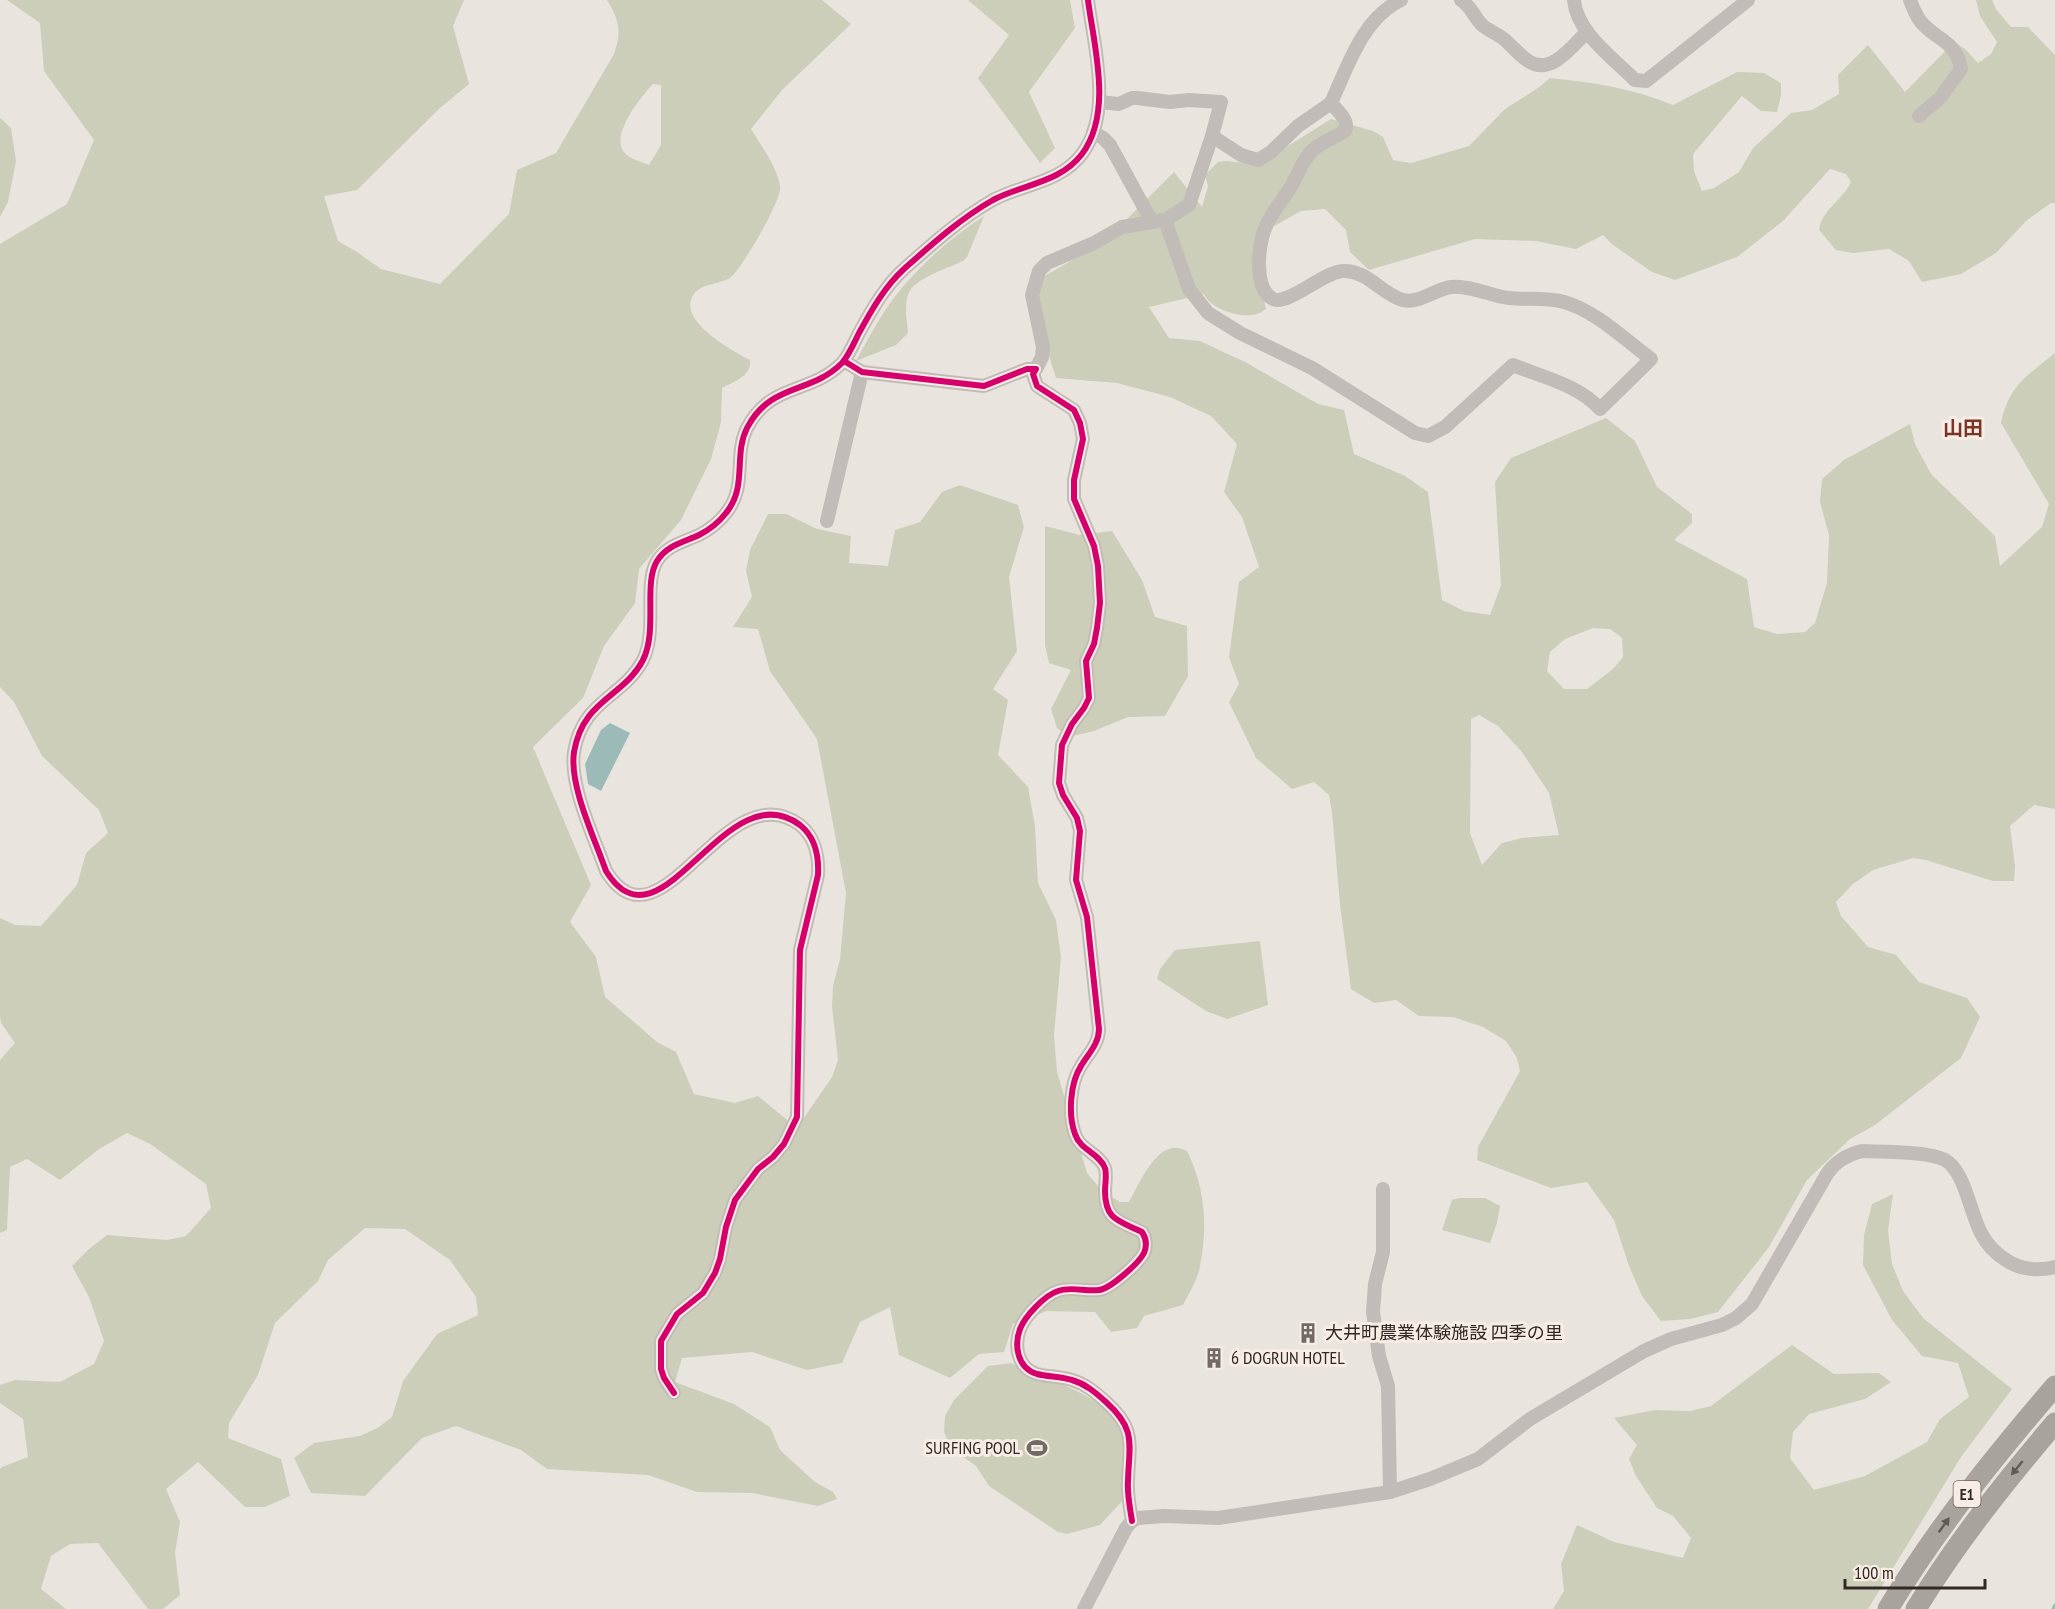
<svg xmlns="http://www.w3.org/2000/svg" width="2055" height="1609" font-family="'PT Sans Narrow','Noto Sans JP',sans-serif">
	<rect width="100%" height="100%" fill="#eae4de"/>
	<!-- green -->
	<g fill="#ccceb9" fill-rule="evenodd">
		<path d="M7,0H464L453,26L469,84L440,108L357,190L324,196L338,241L357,252L381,269L440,284L509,214L517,170L556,153L614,54C622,31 619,20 607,0H822L851,24L782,90L751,129C761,146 777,166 780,186C783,199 742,268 731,277C721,285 703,282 694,294C675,320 733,351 750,360C752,376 735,381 722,388L721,422L711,459L681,520L639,569L635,603L604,646L583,698L533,747L591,885L570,922L596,957L605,997L657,1042L676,1052L694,1094L735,1103L758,1096L797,1128L832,1077L838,1060L832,1006L833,986L840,959L846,893L817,739L770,671L758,629L733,627L752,597L746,571L750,550L768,514H786L817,529L851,536L849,563L888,566L895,530L920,522L942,492L960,485L1018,505L1024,527L1009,577L1017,651L993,689L1008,700L998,755L1028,787L1035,826L1038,883L1056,920L1061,957L1054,1035L1057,1072L1087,1173L1103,1192L1120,1202H1129C1138,1186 1153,1150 1173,1148C1177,1147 1182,1149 1187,1151C1205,1187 1208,1225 1200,1266C1198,1279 1189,1293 1183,1305L1144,1316L1137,1328L1111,1332L1095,1312L1047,1311L1013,1324L1004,1352L979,1354L950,1378L899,1355L890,1307L860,1322L842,1363L807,1370L752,1352L682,1358L675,1382L734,1404L770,1427L780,1450L815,1482L833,1492L837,1499L818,1506L752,1493L697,1492L648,1475L547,1469L521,1450L456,1426L422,1438L365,1496L311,1493L294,1458L314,1443L360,1436L379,1427L392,1417L403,1381L437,1334L478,1315L476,1297L450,1260L405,1229L365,1228L328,1260L318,1281L275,1323L258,1375L229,1423L228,1438L281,1459L290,1496L265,1507H245L198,1462L166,1489L180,1522L175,1553L180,1595L163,1609H148L98,1543L70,1544L51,1556L41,1589L66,1609H0V1469L2,1467L28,1457L23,1419L0,1403V1385L15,1380L60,1382L94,1364L104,1341L89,1297L72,1266L89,1249L107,1235L167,1240L186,1236L211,1208L206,1184L150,1144L127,1133L99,1149L60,1180L27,1159L10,1167L7,1230L0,1233V1060L15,1043L1,1023L0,1016V918L15,925L41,926L77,885L86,853L108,833L99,810L42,756L14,702L0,687V244L67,204L94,140L44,71L40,23ZM653,84L661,85V145L649,165C642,162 633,160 627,155C606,139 641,97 653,84Z"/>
		<path d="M968,0H1070L1075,28L1029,92L1055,148L1040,163L978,78L1009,35Z"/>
		<path d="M1976,0H1992L1996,9L2011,27H2028L2055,55V203H2051L2027,220L1996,253L1961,274L1922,282L1909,261L1889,249L1853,253L1836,250L1819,230C1822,209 1842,201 1851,182L1846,174L1830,169L1783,221L1737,257L1675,280L1652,272L1613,245L1603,235L1576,249L1536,241L1475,239L1369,270L1350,252L1346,230L1325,209L1301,211L1269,229L1255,264L1266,309C1263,311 1260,313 1257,314C1241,319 1210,309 1204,294L1149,307L1169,338L1200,341L1247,363L1318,404L1344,410L1354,454L1405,476L1428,492L1442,600L1464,611L1490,615L1501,585L1495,482L1511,458L1606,418L1635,441L1657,487L1692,514V523L1674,540L1747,579L1754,627L1777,634L1805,632L1815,623L1827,583L1829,535L1820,502L1822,479L1844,460L1910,424L1915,444L1931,474L1995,536L2000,566L2042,527L2049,504L2001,423C2009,385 2027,376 2055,353V809L2034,805L2010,826L2015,866L2014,881H1993L1926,860L1913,858L1873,870L1853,884L1836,902L1841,916L1868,947L1896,955L1919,982L1967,998L1980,1017L1961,1058L1875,1125L1850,1139L1807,1180L1769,1247L1718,1312L1690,1319L1661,1321L1642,1296L1629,1266L1614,1220L1587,1182L1551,1188L1477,1160L1478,1147L1520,1071L1517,1058L1506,1041L1483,1027L1453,1017L1419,1016L1396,1000L1374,1003L1351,989L1340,905L1332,812L1329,795L1314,782L1292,789L1256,758L1229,702L1239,684L1229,657L1239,582L1259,567L1242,517L1224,492L1237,444L1211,416L1170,397L1117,383L1056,378L1027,286L1076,258L1126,220L1174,172L1202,207L1208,186L1205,175L1218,162L1226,161L1259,164L1331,119L1373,131L1383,137L1393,160L1411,163L1469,146L1505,109L1538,88L1550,78C1593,82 1634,89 1673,105L1737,72L1764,73L1781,83V95L1777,112L1761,111L1742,96L1693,154L1694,171L1702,191L1714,188L1739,172L1753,148L1791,113L1812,110L1839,94L1838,75L1868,45L1905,92L1954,42L1965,49L1978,63L1991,54L1997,42L1980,16ZM1593,628L1610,629L1622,638L1623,657L1613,669L1587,689H1564L1547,671L1550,652L1565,639ZM1479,715L1498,726L1522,752L1549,793L1559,835L1522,838L1502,843L1482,865L1470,833L1471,719Z"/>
		<path d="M0,118L11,128L16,161L8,202L0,217Z"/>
		<path d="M984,216L967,257L963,261C947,269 913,278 908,295C904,307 907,321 908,333L896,345L856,361C865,344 874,328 884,312C909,274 946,241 984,216Z"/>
		<path d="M1045,526L1080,535L1112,531L1142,580L1155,617L1187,626L1188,676L1165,716L1128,717L1094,731L1068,737L1057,728L1051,709L1071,670L1049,663L1045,645Z"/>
		<path d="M1260,941L1268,1005L1227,1019L1206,1011L1157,979L1160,969L1175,950Z"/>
		<path d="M1893,1194L1888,1230L1892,1264L1903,1291L1923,1318L2012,1389L1961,1457L1868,1609H1553L1564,1591L1561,1564L1577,1525L1614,1542L1683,1558L1691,1538L1673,1516L1657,1508L1636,1476L1629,1459L1637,1445L1614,1418L1655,1410L1690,1411L1711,1406L1792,1345L1834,1374L1879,1373L1891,1382L1865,1399L1809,1414L1793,1432L1790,1458L1814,1490L1865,1476L1927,1442L1940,1419L1969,1397L1958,1363L1922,1356L1892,1320L1863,1265L1864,1235L1872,1204Z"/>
		<path d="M1459,1198H1485L1500,1206L1497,1223L1490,1243L1442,1230L1452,1200Z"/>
		<path d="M1011,1363C1041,1377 1103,1394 1118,1425C1127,1443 1124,1477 1125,1498L1100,1525L1067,1534L1058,1532L989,1486L976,1466L952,1449L944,1432L945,1416L954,1400L988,1366Z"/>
	</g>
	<!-- water -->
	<path fill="#9cbbb8" d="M610,723L630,733L601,791L588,784L585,764L601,730Z"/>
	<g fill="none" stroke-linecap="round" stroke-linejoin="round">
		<!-- stream -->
		<path stroke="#9cbbb8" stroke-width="3" d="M2053,1609L2055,1605"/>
		<!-- minor -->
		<g stroke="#c2bcb8" stroke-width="14">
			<path d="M1461,0C1471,6 1474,17 1482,25C1489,31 1498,34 1505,40C1513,47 1521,57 1530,62C1552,75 1573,45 1587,32"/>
			<path d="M1574,0C1577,33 1613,58 1635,80L1646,81L1748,0"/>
			<path d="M1910,0C1913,8 1916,16 1921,22C1937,41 1956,40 1961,69L1940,98L1919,116"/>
			<path d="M1093,132L1103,138L1110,145L1152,222"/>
			<path d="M1212,136L1241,155L1258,160L1271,152L1298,126L1331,103"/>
			<path d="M1165,220L1189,289L1208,313L1240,333L1312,368L1415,433L1428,436L1445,427L1513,365C1542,377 1579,385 1600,409L1651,359C1624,339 1596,311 1564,302C1547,297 1527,300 1509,298C1491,296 1470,285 1451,287C1436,289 1419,304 1403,300C1381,294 1368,270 1343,271C1323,272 1288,306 1273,299C1253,289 1258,243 1266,226C1272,212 1282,201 1290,188C1298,176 1302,159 1314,149C1323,142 1335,137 1345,131C1350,120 1337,111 1331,103C1348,66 1362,19 1401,0"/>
			<path d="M844,361L862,372L984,386L1027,369H1036L1033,374L1037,386L1074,410L1080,423L1083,439L1074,480V499L1094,546L1098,566L1100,603L1097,628L1094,644L1086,661L1089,698L1084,708L1072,724L1062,745L1059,783L1063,795L1077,818L1080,831L1076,880L1087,917L1099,1029C1099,1044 1088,1054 1081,1066C1070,1083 1068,1115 1075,1134C1080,1150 1099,1153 1105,1168C1107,1175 1105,1184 1105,1191C1105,1221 1120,1221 1142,1232C1146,1238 1147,1246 1144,1253C1139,1263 1110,1289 1099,1290C1086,1292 1071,1286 1058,1291C1045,1295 1025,1316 1020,1329C1014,1345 1017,1368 1037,1374C1048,1377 1061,1376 1072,1380C1086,1384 1096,1393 1106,1402C1137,1430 1129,1444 1128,1481C1127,1494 1130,1508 1132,1521"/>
			<path d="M1036,369L1042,357L1043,347L1032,295L1039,271L1047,263L1094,243L1122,227L1165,220L1189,205L1212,136L1221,102L1189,100L1170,102L1137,98H1132L1119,104L1099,102"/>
			<path d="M827,521L862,372"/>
			<path d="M1383,1189V1252L1375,1284L1373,1312L1379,1356L1388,1386L1390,1492"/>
			<path d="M674,1393L664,1378L661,1369V1341L677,1314L703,1293L715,1273L720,1259L726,1227L735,1200L758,1169L773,1157L784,1144L797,1117L800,950L818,875C819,857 815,837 800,825C725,769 661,960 606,871C595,839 569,786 574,752C583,699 623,698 643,660C658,630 643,584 657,561C667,545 684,542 699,535C709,530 719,522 726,513C748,486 733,456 747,428C771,382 810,395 842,363C849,355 854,343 859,333C871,311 885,286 904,269C931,245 961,218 993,200C1023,184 1060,183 1082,154C1113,112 1094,47 1088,0"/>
			<path d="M1084,1609L1126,1528L1132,1521L1138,1518L1164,1516L1218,1518L1390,1492L1430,1479L1478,1459L1530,1419L1644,1351L1671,1339L1722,1325L1736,1318L1752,1304L1827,1174C1836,1161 1847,1155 1862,1151C1883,1152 1928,1151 1945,1160C1965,1171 1970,1213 1981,1233C1987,1245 1995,1253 2006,1260C2020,1270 2039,1271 2055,1267"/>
		</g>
		<!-- highway -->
		<g stroke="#a9a39d" stroke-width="21">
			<path d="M1888,1609C1936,1529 1995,1456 2055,1386"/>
			<path d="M1916,1609C1956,1543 2005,1482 2055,1423"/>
		</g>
		<!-- cycleway casing -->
		<g stroke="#f7ede5" stroke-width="10">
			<g id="cycleway">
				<path d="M844,361L862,372L984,386L1027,369H1036L1033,374L1037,386L1074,410L1080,423L1083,439L1074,480V499L1094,546L1098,566L1100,603L1097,628L1094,644L1086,661L1089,698L1084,708L1072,724L1062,745L1059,783L1063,795L1077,818L1080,831L1076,880L1087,917L1099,1029C1099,1044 1088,1054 1081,1066C1070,1083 1068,1115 1075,1134C1080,1150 1099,1153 1105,1168C1107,1175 1105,1184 1105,1191C1105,1221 1120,1221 1142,1232C1146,1238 1147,1246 1144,1253C1139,1263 1110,1289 1099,1290C1086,1292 1071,1286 1058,1291C1045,1295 1025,1316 1020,1329C1014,1345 1017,1368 1037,1374C1048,1377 1061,1376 1072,1380C1086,1384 1096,1393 1106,1402C1137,1430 1129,1444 1128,1481C1127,1494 1130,1508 1132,1521"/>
				<path d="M674,1393L664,1378L661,1369V1341L677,1314L703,1293L715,1273L720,1259L726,1227L735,1200L758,1169L773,1157L784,1144L797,1117L800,950L818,875C819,857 815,837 800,825C725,769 661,960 606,871C595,839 569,786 574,752C583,699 623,698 643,660C658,630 643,584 657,561C667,545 684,542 699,535C709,530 719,522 726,513C748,486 733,456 747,428C771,382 810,395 842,363C849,355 854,343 859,333C871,311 885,286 904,269C931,245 961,218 993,200C1023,184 1060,183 1082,154C1113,112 1094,47 1088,0"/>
			</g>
		</g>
		<!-- cycleway -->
		<use href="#cycleway" stroke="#d6006c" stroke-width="6"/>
	</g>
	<!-- one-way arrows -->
	<defs><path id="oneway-solid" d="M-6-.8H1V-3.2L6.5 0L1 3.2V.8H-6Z" transform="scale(1.5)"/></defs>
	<g fill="#625a56">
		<use href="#oneway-solid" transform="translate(2017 1468) rotate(129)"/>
		<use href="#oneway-solid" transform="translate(1944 1525) rotate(-54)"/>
	</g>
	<!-- icons -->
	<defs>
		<g id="building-bare" transform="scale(1.62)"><path d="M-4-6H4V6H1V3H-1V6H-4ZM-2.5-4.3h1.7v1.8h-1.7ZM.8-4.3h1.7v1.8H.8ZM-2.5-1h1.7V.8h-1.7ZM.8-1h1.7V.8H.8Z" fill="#726a67" stroke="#f7ede5" stroke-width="2.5" paint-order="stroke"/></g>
		<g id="stadium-bare" transform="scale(1.62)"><path d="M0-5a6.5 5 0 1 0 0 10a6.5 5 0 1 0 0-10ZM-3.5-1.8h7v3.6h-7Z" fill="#726a67" stroke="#f7ede5" stroke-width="2.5" paint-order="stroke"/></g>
	</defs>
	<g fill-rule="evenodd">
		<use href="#building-bare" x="1308" y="1333"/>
		<use href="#building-bare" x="1214" y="1358"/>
		<use href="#stadium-bare" x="1037" y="1448"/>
	</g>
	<g text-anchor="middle" stroke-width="6" stroke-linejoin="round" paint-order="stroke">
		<!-- shield labels -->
		<rect fill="#f7ede5" stroke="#6d6460" stroke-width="1.5" x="1953.5" y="1481" width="27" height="26" rx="4.5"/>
		<g font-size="16" font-weight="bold" fill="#322927">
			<text x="1967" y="1500">E1</text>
		</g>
		<!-- poi labels -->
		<g font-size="18" fill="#322927" stroke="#f7ede5" text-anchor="start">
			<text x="1325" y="1339">大井町農業体験施設 四季の里</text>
			<text x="1231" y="1364">6 DOGRUN HOTEL</text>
			<text x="1020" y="1454" text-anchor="end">SURFING POOL</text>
		</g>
		<!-- neighbourhood labels -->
		<g font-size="20" font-weight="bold" fill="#7a3527" stroke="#f7ede5">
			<text x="1963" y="435">山田</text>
		</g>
	</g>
	<!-- scale -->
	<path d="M1845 1579v9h140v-9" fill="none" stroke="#322927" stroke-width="3"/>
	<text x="1854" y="1579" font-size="18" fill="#322927" stroke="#f7ede5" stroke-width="4.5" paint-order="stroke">100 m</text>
</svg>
